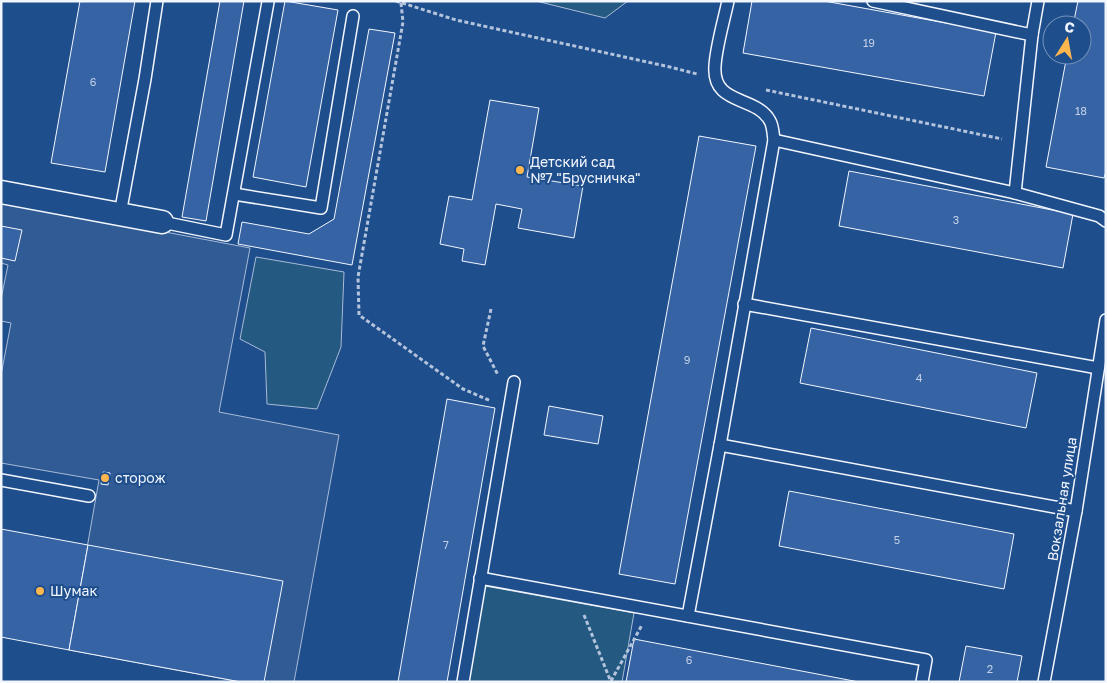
<svg xmlns="http://www.w3.org/2000/svg" width="1107" height="683" font-family="'Golos Text',sans-serif">
	<rect width="100%" height="100%" fill="#1f4e8c"/>
	<!-- green -->
	<g fill="#245a82" stroke="#a8bbd7">
		<path d="M536,1H628L605,18Z"/>
		<path d="M256,257L344,272L341,347L317,409L267,404L265,352L240,339Z"/>
		<path d="M485,586L634,613L622,682H468Z"/>
	</g>
	<!-- parking -->
	<path fill="#305b95" stroke="#a8bbd7" d="M1,201L250,248L219,412L339,435L294,682H241L69,650L99,480L1,463V375L11,323L1,321V299L8,265L1,263Z"/>
	<!-- building -->
	<g fill="#3563a3" stroke="#f2f6ff">
		<path d="M80,1H135L105,172L51,163Z"/>
		<path d="M220,1H244L206,221L182,217Z"/>
		<path d="M285,1L338,10L306,187L253,177Z"/>
		<path d="M752,1H824L996,32L984,96L743,53Z"/>
		<path d="M1078,1H1106V171L1104,178L1046,167L1067,55H1082V25H1073Z"/>
		<path d="M369,29L395,33L352,265L238,244L242,222L309,234L334,219Z"/>
		<path d="M490,100L539,108L527,177L583,186L574,238L518,228L522,209L496,204L485,265L462,261L464,249L440,244L449,196L472,200Z"/>
		<path d="M699,136L756,146L675,584L619,574Z"/>
		<path d="M849,171L1073,214L1063,268L839,226Z"/>
		<path d="M1,226L22,230L15,261L1,258Z"/>
		<path d="M811,328L1037,373L1026,428L800,383Z"/>
		<path d="M447,399L495,408L447,682H398Z"/>
		<path d="M549,406L603,416L598,444L544,435Z"/>
		<path d="M103,472L110,473L108,485L101,484Z"/>
		<path d="M789,491L1014,534L1004,589L779,546Z"/>
		<path d="M1,529L88,545L69,650L1,637Z"/>
		<path d="M88,545L283,581L264,682H241L69,650Z"/>
		<path d="M634,639L859,682H626Z"/>
		<path d="M966,646L1022,656L1017,682H959Z"/>
	</g>
	<g fill="none" stroke-linecap="round" stroke-linejoin="round">
		<!-- service casing -->
		<g stroke="#f2f6ff" stroke-width="14">
			<g id="service">
				<path d="M728,1C724,20 716,47 715,66C712,106 756,95 770,121C773,126 773,134 774,140"/>
				<path d="M873,1L1032,35L1015,193"/>
				<path d="M1032,35L1038,1"/>
				<path d="M234,194L321,208L353,16"/>
				<path d="M120,214L145,79L157,1"/>
				<path d="M162,222L226,235L268,2"/>
				<path d="M744,304L1098,368"/>
				<path d="M720,445L1076,511"/>
				<path d="M1,480L89,496"/>
				<path d="M480,578L926,660L922,682"/>
				<path d="M688,616L720,445L774,140L1015,193L1099,216L1106,221"/>
				<path d="M463,682L514,382"/>
				<path d="M1044,682L1076,511L1106,320"/>
			</g>
		</g>
		<!-- minor casing -->
		<g stroke="#f2f6ff" stroke-width="25">
			<path id="minor" d="M1,192L162,222"/>
		</g>
		<!-- path -->
		<g stroke="#b3c4dc" stroke-width="3" stroke-dasharray="4 2.5" stroke-linecap="butt">
			<path d="M396,1L456,20L670,67L697,74"/>
			<path d="M401,3L403,22L358,277L359,315L463,389L491,401"/>
			<path d="M766,90L1002,139"/>
			<path d="M491,309L483,346L498,375"/>
			<path d="M584,615L611,682"/>
			<path d="M611,681L642,625"/>
		</g>
		<!-- service -->
		<use href="#service" stroke="#1f4e8c" stroke-width="11"/>
		<!-- minor -->
		<use href="#minor" stroke="#1f4e8c" stroke-width="22"/>
	</g>
	<!-- markers -->
	<g fill="#ffb74d" stroke="#1f4e8c" stroke-width="2">
		<circle cx="520" cy="170" r="5"/>
		<circle cx="105" cy="478" r="5"/>
		<circle cx="40" cy="591" r="5"/>
	</g>
	<g text-anchor="middle" stroke-width="4" stroke-linejoin="round" paint-order="stroke">
		<!-- number labels -->
		<g font-size="11" fill="#c3d1e8">
			<text x="869" y="47">19</text>
			<text x="93" y="86">6</text>
			<text x="1081" y="115">18</text>
			<text x="956" y="224">3</text>
			<text x="687" y="364">9</text>
			<text x="919" y="382">4</text>
			<text x="897" y="544">5</text>
			<text x="446" y="549">7</text>
			<text x="689" y="664">6</text>
			<text x="990" y="673">2</text>
		</g>
		<!-- poi labels -->
		<g font-size="14" fill="#f2f6ff" stroke="#1f4e8c" text-anchor="start">
			<text x="530" y="167">Детский сад<tspan x="530" dy="16">№7 "Брусничка"</tspan></text>
			<text x="115" y="483">сторож</text>
			<text x="50" y="596">Шумак</text>
		</g>
		<!-- street labels -->
		<g font-size="14" fill="#f2f6ff" stroke="#1f4e8c">
			<text transform="translate(1062 499) rotate(-81)" y="5">Вокзальная улица</text>
		</g>
	</g>
	<!-- border -->
	<rect width="1107" height="683" fill="none" stroke="#f2f6ff" stroke-width="5"/>
	<!-- north arrow -->
	<g transform="translate(1067 40) rotate(11)"><circle r="24" fill="#1f4e8c" stroke="#7391ba"/>
	<path d="M0-4L9 19L0 12L-9 19Z" fill="#ffb74d"/>
	<text y="-8" font-size="14" font-weight="bold" text-anchor="middle" fill="#f2f6ff">С</text>
	</g>
</svg>
